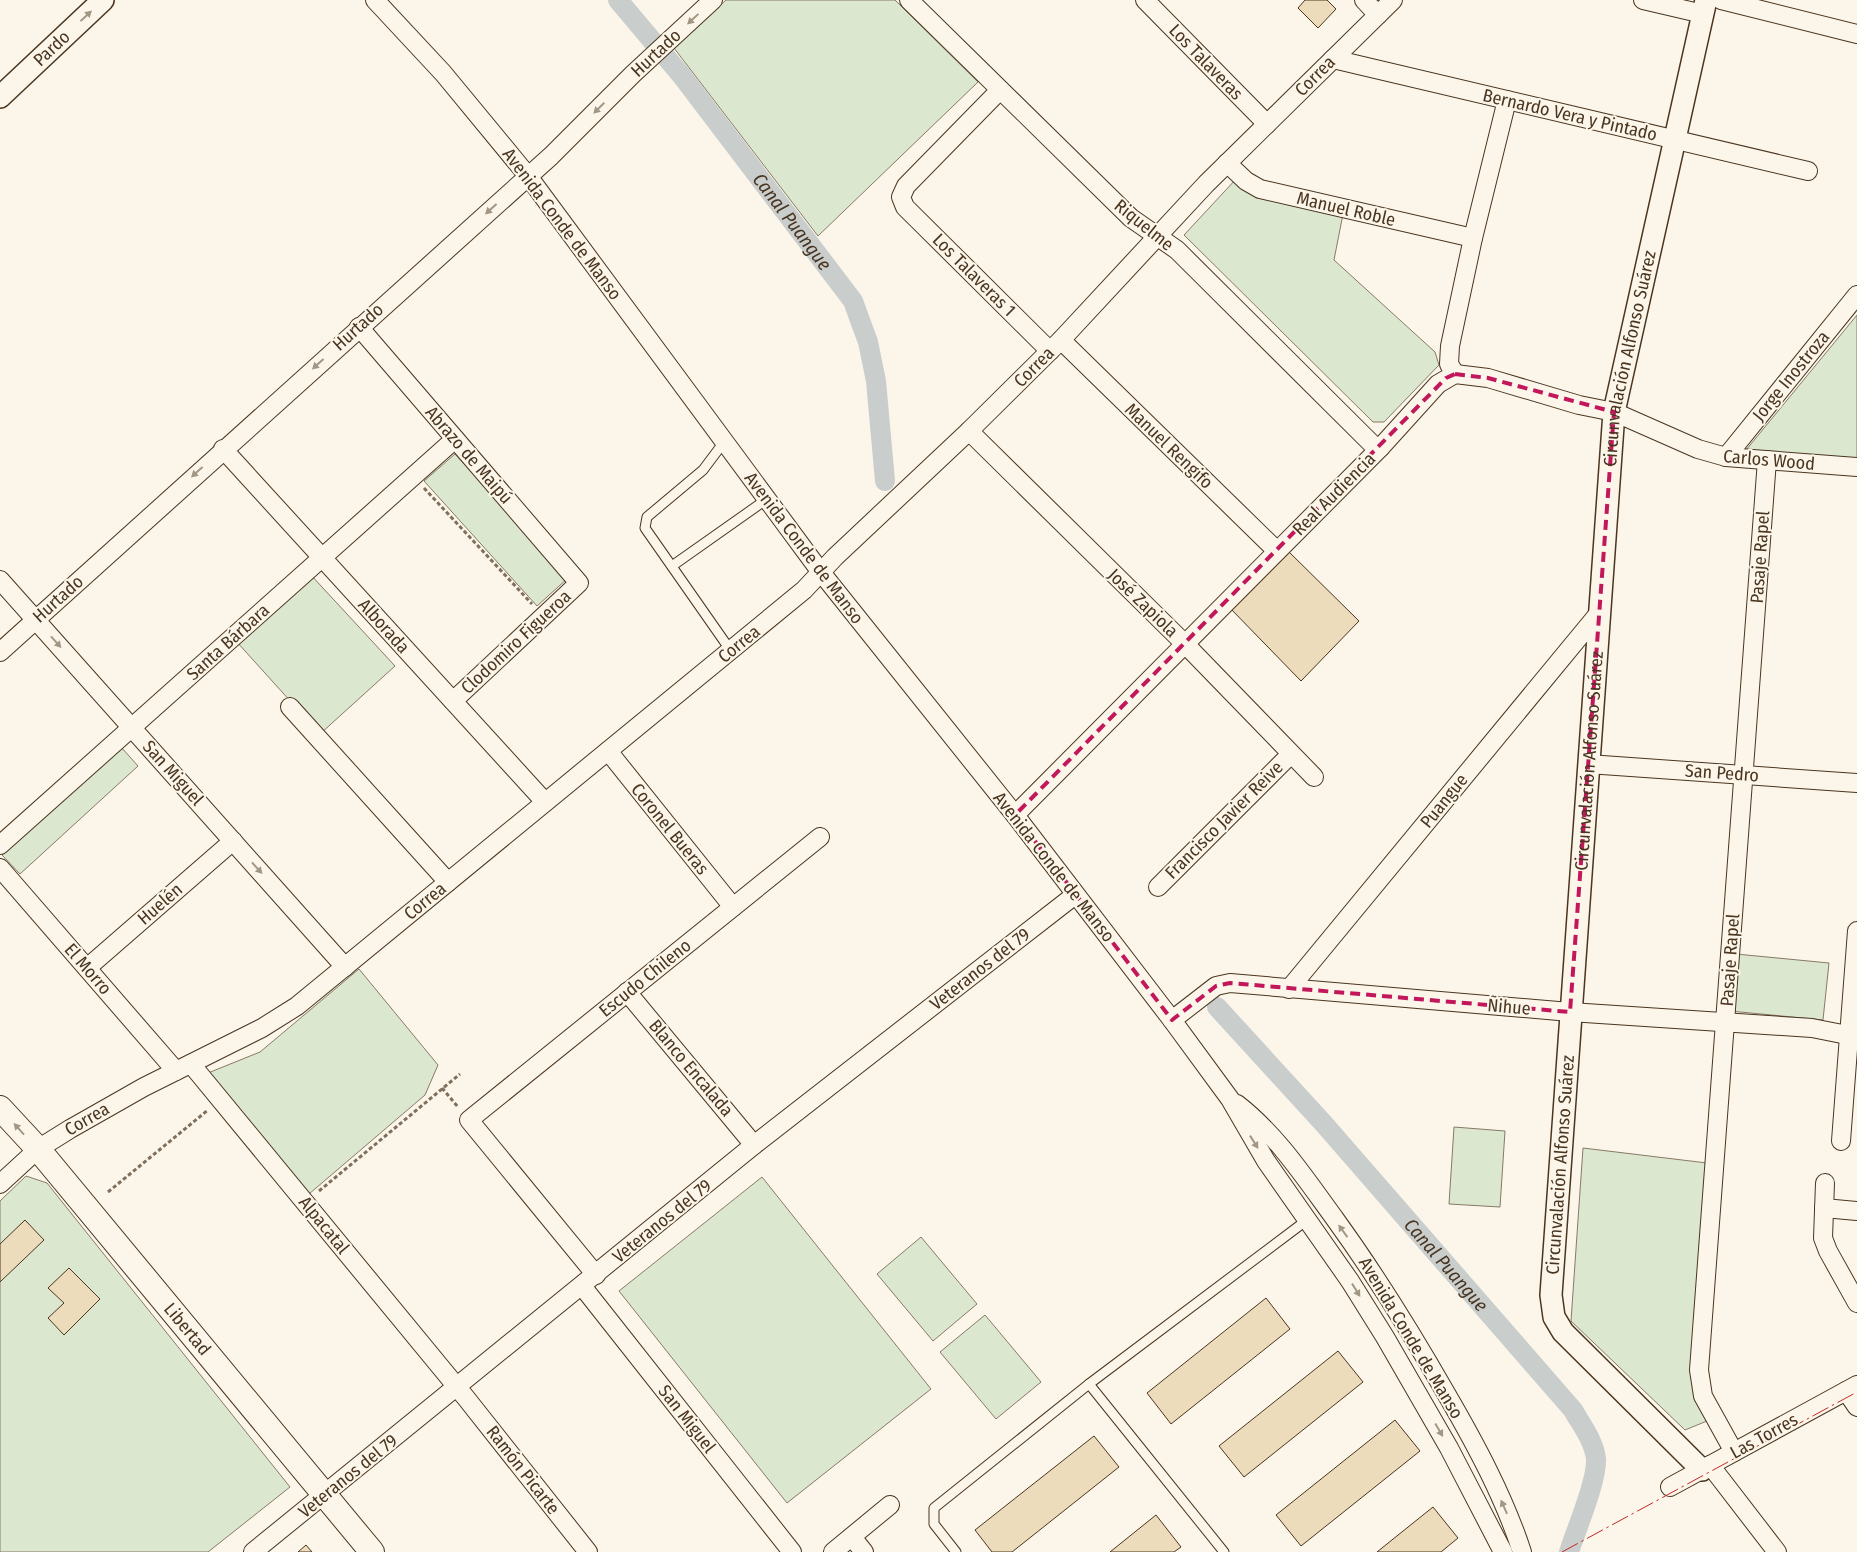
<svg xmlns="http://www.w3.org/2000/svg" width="1857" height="1552" font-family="'Fira Sans Condensed',sans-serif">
	<rect width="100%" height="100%" fill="#fbf6e9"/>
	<!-- green -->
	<g fill="#dce7d0" stroke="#887966">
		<path d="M726,0H895L978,82L818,236L674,48Z"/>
		<path d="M1237,178L1343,214L1334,260L1435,352L1439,365L1384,422H1373L1184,235Z"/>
		<path d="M1857,315V460L1746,450Z"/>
		<path d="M455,454L568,578L537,606L424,481Z"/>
		<path d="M310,574L395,666L320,734L236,641Z"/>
		<path d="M121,747L138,766L20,874L2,855Z"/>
		<path d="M1736,954L1829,963L1823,1020L1730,1011Z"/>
		<path d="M359,969L438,1065L425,1095L309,1194L208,1073L260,1052Z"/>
		<path d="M1454,1127L1505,1131L1500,1207L1449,1204Z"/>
		<path d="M1583,1148L1707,1163L1692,1380L1707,1421L1685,1430L1571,1321Z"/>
		<path d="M26,1176L47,1183L290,1487L208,1552H0V1201Z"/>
		<path d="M762,1177L931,1389L787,1503L619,1291Z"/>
		<path d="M921,1237L977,1304L933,1341L877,1274Z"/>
		<path d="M985,1315L1041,1382L996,1419L940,1352Z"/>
	</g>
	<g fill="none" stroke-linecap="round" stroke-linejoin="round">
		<!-- canal -->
		<g stroke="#c9cecd" stroke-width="20">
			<path id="s1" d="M618,0L682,76L853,301L868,342L876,381L885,481"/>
			<path id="s2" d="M1217,1007L1324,1124L1573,1410C1582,1426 1594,1441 1596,1459C1597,1481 1576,1530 1569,1552"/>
		</g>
	</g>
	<!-- building -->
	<g fill="#ecdcbc" stroke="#4a3520">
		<path d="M1305,0H1327L1336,9L1318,28L1298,8Z"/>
		<path d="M1285,548L1359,621L1301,681L1229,607Z"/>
		<path d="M25,1220L44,1240L0,1282V1244Z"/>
		<path d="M69,1268L100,1299L64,1335L48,1318L64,1303L48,1288Z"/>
		<path d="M1266,1298L1290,1329L1171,1424L1147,1393Z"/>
		<path d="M1338,1351L1363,1382L1244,1477L1219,1446Z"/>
		<path d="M1395,1420L1420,1451L1301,1546L1276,1515Z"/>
		<path d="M1094,1436L1119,1467L1012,1552H992L975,1530Z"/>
		<path d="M1433,1507L1458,1538L1441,1552H1377Z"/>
		<path d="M1156,1515L1181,1547L1174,1552H1110Z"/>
		<path d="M306,1545L312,1552H298Z"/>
	</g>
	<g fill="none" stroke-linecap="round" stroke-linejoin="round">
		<!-- service casing -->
		<g stroke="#4a3520" stroke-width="11">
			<g id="service">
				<path d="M724,442L703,470L647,517L645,528L731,651"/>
				<path d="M672,566L767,499"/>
				<path d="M1089,1384L1224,1552"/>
				<path d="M956,1552L934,1524V1508L1089,1384L1307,1220"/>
			</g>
		</g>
		<!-- minor casing -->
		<g stroke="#4a3520" stroke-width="20">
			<g id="minor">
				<path d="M375,0L443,73L528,176L820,571L1015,815L1172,1020L1230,1099L1266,1161L1350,1281L1385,1337L1449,1448L1503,1552"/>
				<path d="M909,0L1131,218L1177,250L1375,447L1380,448"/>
				<path d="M1145,0L1267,124"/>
				<path d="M1364,0L1378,15"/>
				<path d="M1643,0L1703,14"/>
				<path d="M1721,0L1857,34"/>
				<path d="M1333,59L1808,171"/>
				<path d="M1000,90L906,186L901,197L905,207L1050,351"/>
				<path d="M1227,163L1246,181L1260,189L1473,238"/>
				<path d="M359,327L579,583L453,701"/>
				<path d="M1061,340L1277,551"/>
				<path d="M1455,374L1488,378L1579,405L1614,412L1698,449L1726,457L1857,467"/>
				<path d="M1455,374L1449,364L1450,346L1473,238L1507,100"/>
				<path d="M969,431L1185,644L1314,777"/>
				<path d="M223,449L545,802"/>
				<path d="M1726,457L1857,295"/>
				<path d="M0,580L345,967"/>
				<path d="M0,652L551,156L633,74L713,0"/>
				<path d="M290,707L448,882"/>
				<path d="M608,751L733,907"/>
				<path d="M1588,764L1857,783"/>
				<path d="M1015,815L1380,448L1438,384L1455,374"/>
				<path d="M0,845L455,439"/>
				<path d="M0,868L176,1071"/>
				<path d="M1158,887L1291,754"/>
				<path d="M87,968L233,841"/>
				<path d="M1289,989L1599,613"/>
				<path d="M627,992L754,1145"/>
				<path d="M1172,1020L1216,986L1230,983L1570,1012L1812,1028L1857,1037"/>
				<path d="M191,1064L466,1398L588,1552"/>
				<path d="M1237,1104C1277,1135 1305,1178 1335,1219C1377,1277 1411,1332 1447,1395C1476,1445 1504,1497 1522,1552"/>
				<path d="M1841,1141L1857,931"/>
				<path d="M1825,1183L1823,1238L1828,1251L1857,1303"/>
				<path d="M0,1184L38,1149L70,1129L144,1087L262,1028L297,1006L804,590L835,557L969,431L1061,340L1206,184L1393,0"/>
				<path d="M1824,1208L1857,1211"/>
				<path d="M596,1275L469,1120L820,837"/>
				<path d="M582,1286L792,1552"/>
				<path d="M1846,1391L1857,1407"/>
				<path d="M1734,1452L1703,1396L1699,1370L1767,460"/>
				<path d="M1710,1465L1777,1552"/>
				<path d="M1670,1487L1857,1385"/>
				<path d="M852,1537L864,1552"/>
				<path d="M253,1552L754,1145L1075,895"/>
				<path d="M833,1552L890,1505"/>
			</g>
		</g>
		<!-- tertiary casing -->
		<g stroke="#4a3520" stroke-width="24">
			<g id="tertiary">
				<path id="s3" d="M0,97L103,0"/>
				<path id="s4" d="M1702,1470L1563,1332L1554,1317L1551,1295L1614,412L1706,0"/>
			</g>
		</g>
		<!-- secondary casing -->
		<g stroke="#4a3520" stroke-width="26">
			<g id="secondary">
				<path id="s5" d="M0,1108L38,1149L372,1552"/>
			</g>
		</g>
		<!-- path -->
		<g stroke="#7f6f5c" stroke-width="3" stroke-dasharray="4 2.5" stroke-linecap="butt">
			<path d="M424,488L532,604"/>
			<path d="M442,1088L458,1107"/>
			<path d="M319,1191L460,1074"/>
			<path d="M108,1192L208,1110"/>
		</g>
		<!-- service -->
		<use href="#service" stroke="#fbf6e9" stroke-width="9"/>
		<!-- minor -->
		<use href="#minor" stroke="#fbf6e9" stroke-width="18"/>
		<!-- tertiary -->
		<use href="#tertiary" stroke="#fbf6e9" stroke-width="21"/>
		<!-- secondary -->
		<use href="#secondary" stroke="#fbf6e9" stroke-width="24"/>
		<!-- power -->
		<path stroke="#c62828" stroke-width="1" stroke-dasharray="18 4 2.5 4" stroke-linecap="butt" d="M1562,1552L1857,1392"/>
	</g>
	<!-- one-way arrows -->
	<defs><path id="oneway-solid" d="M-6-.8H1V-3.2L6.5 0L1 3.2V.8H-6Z" transform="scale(1.25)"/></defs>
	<g fill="#a29684">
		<use href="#oneway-solid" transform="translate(86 16) rotate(-43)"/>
		<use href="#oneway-solid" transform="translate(693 19) rotate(137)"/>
		<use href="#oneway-solid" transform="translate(599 108) rotate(135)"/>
		<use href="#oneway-solid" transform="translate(491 209) rotate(138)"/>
		<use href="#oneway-solid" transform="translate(318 364) rotate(138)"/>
		<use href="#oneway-solid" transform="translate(197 472) rotate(138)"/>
		<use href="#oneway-solid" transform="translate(56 642) rotate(48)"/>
		<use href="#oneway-solid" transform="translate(257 868) rotate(48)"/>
		<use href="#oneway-solid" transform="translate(19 1129) rotate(-132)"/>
		<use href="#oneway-solid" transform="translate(1254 1142) rotate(58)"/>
		<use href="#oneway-solid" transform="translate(1343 1231) rotate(-126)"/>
		<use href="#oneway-solid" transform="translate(1356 1290) rotate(58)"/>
		<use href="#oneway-solid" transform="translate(1439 1430) rotate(60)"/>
		<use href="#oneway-solid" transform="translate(1504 1507) rotate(-114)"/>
	</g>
	<!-- marked area -->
	<path fill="none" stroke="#c2185b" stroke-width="4" stroke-dasharray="10 6" stroke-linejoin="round" d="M1455,374L1488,378L1614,412L1570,1012L1230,983L1216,986L1172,1020L1015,815L1446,378Z"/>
	<g text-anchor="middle" stroke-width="4" stroke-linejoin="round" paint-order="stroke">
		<!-- street labels -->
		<g font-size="18" fill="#4a3520" stroke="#fbf6e9">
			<text dy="6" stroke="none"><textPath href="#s3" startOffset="71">Pardo</textPath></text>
			<text transform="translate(656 53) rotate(-43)" y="6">Hurtado</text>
			<text transform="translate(1206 62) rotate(46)" y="6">Los Talaveras</text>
			<text transform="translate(1315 76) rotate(-45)" y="6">Correa</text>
			<text transform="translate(1570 115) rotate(13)" y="6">Bernardo Vera y Pintado</text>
			<text transform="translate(1346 209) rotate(13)" y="6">Manuel Roble</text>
			<text transform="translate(562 224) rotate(53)" y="6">Avenida Conde de Manso</text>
			<text transform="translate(1144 225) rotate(39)" y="6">Riquelme</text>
			<text transform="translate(974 275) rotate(45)" y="6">Los Talaveras 1</text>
			<text transform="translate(358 327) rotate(-42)" y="6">Hurtado</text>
			<text dy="6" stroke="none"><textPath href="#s4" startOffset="1176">Circunvalación Alfonso Suárez</textPath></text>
			<text transform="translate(1034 367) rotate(-45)" y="6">Correa</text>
			<text transform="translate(1791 376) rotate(-51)" y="6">Jorge Inostroza</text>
			<text transform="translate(1169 446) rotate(44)" y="6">Manuel Rengifo</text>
			<text transform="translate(469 455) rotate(49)" y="6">Abrazo de Maipú</text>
			<text transform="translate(1769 460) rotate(5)" y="6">Carlos Wood</text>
			<text transform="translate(1334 494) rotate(-45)" y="6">Real Audiencia</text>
			<text transform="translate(804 548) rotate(53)" y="6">Avenida Conde de Manso</text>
			<text transform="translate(1760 557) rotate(-86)" y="6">Pasaje Rapel</text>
			<text transform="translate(58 599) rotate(-42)" y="6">Hurtado</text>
			<text transform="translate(1143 603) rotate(44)" y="6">José Zapiola</text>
			<text transform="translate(384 626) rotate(48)" y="6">Alborada</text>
			<text transform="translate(228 642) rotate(-42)" y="6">Santa Bárbara</text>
			<text transform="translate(516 642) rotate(-43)" y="6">Clodomiro Figueroa</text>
			<text transform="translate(739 644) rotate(-39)" y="6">Correa</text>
			<text dy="6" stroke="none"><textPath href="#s4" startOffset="771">Circunvalación Alfonso Suárez</textPath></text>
			<text transform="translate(173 773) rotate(48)" y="6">San Miguel</text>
			<text transform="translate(1722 773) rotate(4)" y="6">San Pedro</text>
			<text transform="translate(1444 801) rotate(-51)" y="6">Puangue</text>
			<text transform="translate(1224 820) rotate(-45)" y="6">Francisco Javier Reive</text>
			<text transform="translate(670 829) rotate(51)" y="6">Coronel Bueras</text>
			<text transform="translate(1054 867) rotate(52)" y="6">Avenida Conde de Manso</text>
			<text transform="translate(425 901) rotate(-39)" y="6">Correa</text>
			<text transform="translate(160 904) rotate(-41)" y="6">Huelén</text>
			<text transform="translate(1730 960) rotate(-86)" y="6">Pasaje Rapel</text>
			<text transform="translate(88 969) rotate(49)" y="6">El Morro</text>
			<text transform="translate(980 969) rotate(-38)" y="6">Veteranos del 79</text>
			<text transform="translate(645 978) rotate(-39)" y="6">Escudo Chileno</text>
			<text transform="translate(1509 1007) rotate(5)" y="6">Ñihue</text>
			<text transform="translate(691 1068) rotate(50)" y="6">Blanco Encalada</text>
			<text transform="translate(87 1119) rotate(-30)" y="6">Correa</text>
			<text dy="6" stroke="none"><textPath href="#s4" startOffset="366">Circunvalación Alfonso Suárez</textPath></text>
			<text transform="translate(662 1221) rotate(-39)" y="6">Veteranos del 79</text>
			<text transform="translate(324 1225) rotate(51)" y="6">Alpacatal</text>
			<text dy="6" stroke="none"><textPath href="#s5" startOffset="290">Libertad</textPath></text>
			<text transform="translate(1411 1338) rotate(59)" y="6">Avenida Conde de Manso</text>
			<text transform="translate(687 1419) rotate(52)" y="6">San Miguel</text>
			<text transform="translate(1764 1436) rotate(-29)" y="6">Las Torres</text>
			<text transform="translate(523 1470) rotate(52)" y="6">Ramón Picarte</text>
			<text transform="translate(348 1476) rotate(-39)" y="6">Veteranos del 79</text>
		</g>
		<!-- water labels -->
		<g font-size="19" font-style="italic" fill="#4a3520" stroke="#fbf6e9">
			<text dy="7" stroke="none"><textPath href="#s1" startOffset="282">Canal Puangue</textPath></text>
			<text dy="7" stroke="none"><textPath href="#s2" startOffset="345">Canal Puangue</textPath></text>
		</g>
	</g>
</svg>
